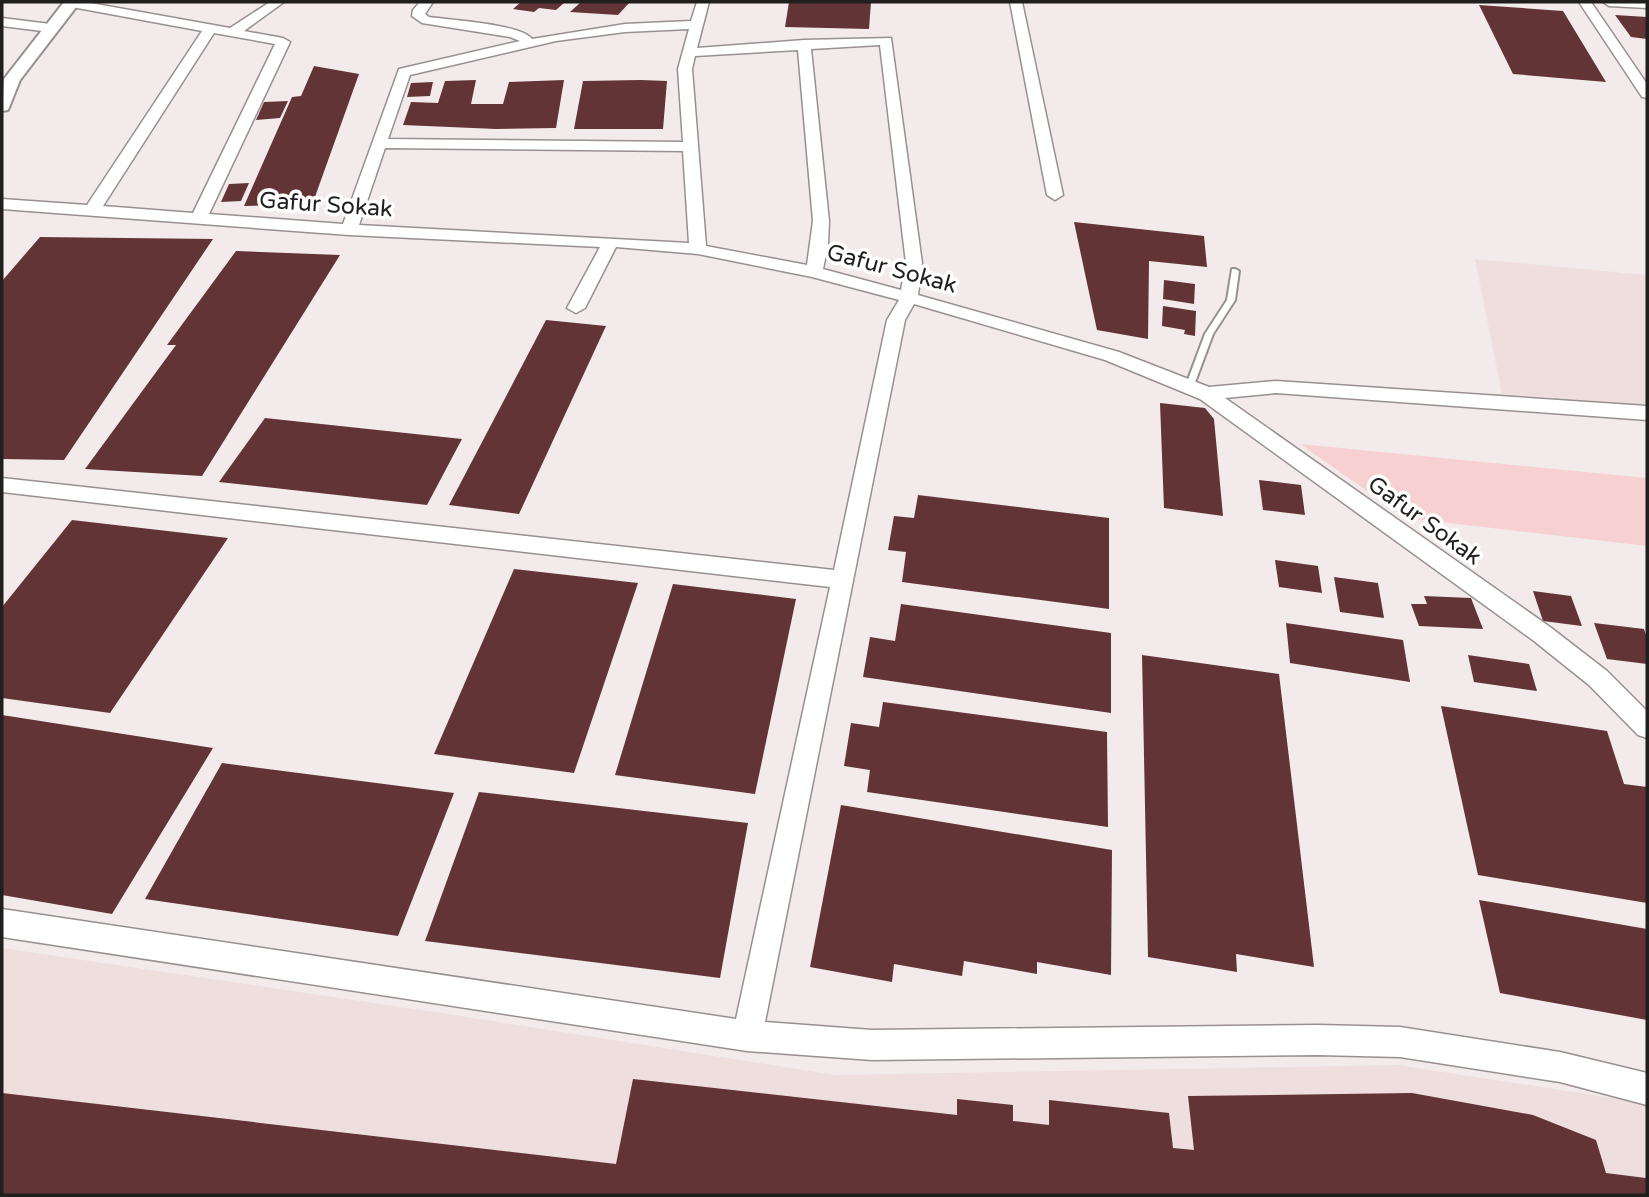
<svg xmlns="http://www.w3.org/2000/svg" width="1649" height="1197" font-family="'Varela Round',sans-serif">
	<rect width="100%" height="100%" fill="#f3ebeb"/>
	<!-- built -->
	<g fill="#efdede">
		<path d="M1475,259L1647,275V405L1502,394Z"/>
		<path d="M2,948L435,1012L835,1075L1398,1065L1626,1100L1647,1107V1195H2Z"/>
	</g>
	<!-- green -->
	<path fill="#f7d1d1" d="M1300,444L1647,478V546L1406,518Z"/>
	<!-- building -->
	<g fill="#633436">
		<path d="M521,2H565L556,10L539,8L534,12L513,9Z"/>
		<path d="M581,2H630L618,15L570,12Z"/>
		<path d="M789,2H871L869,29L785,27Z"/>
		<path d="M1479,5L1563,11L1606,82L1513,74Z"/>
		<path d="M1615,15L1647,17V39L1631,37Z"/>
		<path d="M314,66L359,74L311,208L274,210L277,205L244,206L292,97L301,96Z"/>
		<path d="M476,80L471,104H503L509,82L564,80L556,128L496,129L403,125L411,102L438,103L445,81Z"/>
		<path d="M641,80L667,81L663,129H574L583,81Z"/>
		<path d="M433,82L430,96L407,97L411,83Z"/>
		<path d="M288,101L280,118L256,120L264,102Z"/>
		<path d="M249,183L241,201L221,202L229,184Z"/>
		<path d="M1074,222L1204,236L1207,267L1149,261L1148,339L1097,330Z"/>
		<path d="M40,237L213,239L64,460L2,459V281Z"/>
		<path d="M236,251L340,255L202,476L85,469L176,345H167Z"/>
		<path d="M1164,280L1195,284L1194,304L1163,299Z"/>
		<path d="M1163,306L1196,311L1195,336L1184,334L1185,330L1162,326Z"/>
		<path d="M546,320L606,326L519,514L449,505Z"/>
		<path d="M1160,403L1205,408L1214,419L1223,516L1164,508Z"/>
		<path d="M265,418L462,439L427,505L219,482Z"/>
		<path d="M1259,480L1301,485L1305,515L1263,510Z"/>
		<path d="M918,495L1109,518V609L902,582L906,552L888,550L894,516L914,518Z"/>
		<path d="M72,520L228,538L110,713L2,698V607Z"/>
		<path d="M1275,560L1318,566L1322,593L1279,587Z"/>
		<path d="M514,569L638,583L574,773L434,754Z"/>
		<path d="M1334,577L1378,583L1384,618L1340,612Z"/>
		<path d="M673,584L796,599L755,794L615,775Z"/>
		<path d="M1533,591L1571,596L1582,626L1543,621Z"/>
		<path d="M1424,596L1471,598L1483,629L1419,626L1411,604H1427Z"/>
		<path d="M901,604L1111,633V713L863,677L870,637L895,641Z"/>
		<path d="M1286,623L1403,640L1410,682L1290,663Z"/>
		<path d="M1594,623L1644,629L1647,638V664L1607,659Z"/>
		<path d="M1142,655L1279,674L1314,967L1236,954L1237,972L1148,957Z"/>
		<path d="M1468,655L1529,664L1537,691L1474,682Z"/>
		<path d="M883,702L1107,732L1108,827L867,792L870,770L844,766L851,723L879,727Z"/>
		<path d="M1441,706L1607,731L1624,784L1647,787V903L1478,875Z"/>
		<path d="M2,715L213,748L112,914L2,895Z"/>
		<path d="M222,763L454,793L398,936L145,899Z"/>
		<path d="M479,792L748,823L720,978L425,941Z"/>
		<path d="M841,805L1112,850L1111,975L1037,962V974L964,961L962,976L894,964L892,982L810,967Z"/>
		<path d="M1479,900L1647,929V1020L1500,993Z"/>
		<path d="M633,1079L957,1115V1099L1013,1105V1121L1049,1125V1100L1169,1113L1173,1148L1194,1150L1188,1096L1412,1093L1533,1115L1596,1140L1606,1173L1646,1178L1647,1195H2V1093L616,1164Z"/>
	</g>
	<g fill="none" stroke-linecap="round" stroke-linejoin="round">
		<!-- service casing -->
		<g stroke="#989090" stroke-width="4">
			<path id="service" d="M1232,269H1235L1239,271L1235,300L1213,334L1194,385L1193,387H1187L1186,385L1205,334L1227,300Z"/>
		</g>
		<!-- minor casing -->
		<g stroke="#989090" stroke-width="3">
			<g id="minor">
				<path d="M67,2H85L230,28L270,2H284L244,31L283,38L290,42L209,214L343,224L399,69L520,41L510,37L422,23L412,16L413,10L420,2H433L425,14L429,17C449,20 521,24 532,39L625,24L691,21L697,2H709L697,48L804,40L891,38L922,263L918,295L1119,352L1209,387L1276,381L1647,406V420L1276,393L1225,398L1550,627L1607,671L1647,711V738L1638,735L1589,685L1534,641L1200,399L1105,360L914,304L905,320L765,1022L872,1030L1318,1025L1400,1027L1560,1052L1647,1073V1105L1560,1082L1400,1057L1318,1055L872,1060L747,1051L2,937V909L736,1019L830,587L2,492V478L834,570L887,320L899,300L812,277L698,254L616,247L585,308L576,313L567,308L600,247L349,235L2,209V199L87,205L202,31L72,7L68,6ZM689,29L678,69L683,142L388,139L410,75L556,41L625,32ZM214,33L275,44L193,213L103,206ZM880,45L906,263L901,290L823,269L828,245L829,221L811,49ZM798,50L813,221L807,265L706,246L692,69L695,56ZM385,148L683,151L689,243L359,225Z"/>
				<path d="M1010,2H1022L1063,195L1055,200L1047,195Z"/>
				<path d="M1579,2H1591L1647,84V98L1642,97Z"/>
				<path d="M1603,2H1647V8L1609,6Z"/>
				<path d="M2,18L50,24L56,28L50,32L2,26Z"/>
			</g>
		</g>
		<!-- tertiary casing -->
		<g stroke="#989090" stroke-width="4">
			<path id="tertiary" d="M64,2H80L20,80L8,110L2,111L4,79Z"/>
		</g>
		<!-- service -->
		<use href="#service" fill="#fff" fill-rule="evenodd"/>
		<!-- minor -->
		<use href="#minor" fill="#fff" fill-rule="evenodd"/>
		<!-- tertiary -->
		<use href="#tertiary" fill="#fff" fill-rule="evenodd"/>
	</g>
	<g text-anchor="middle" stroke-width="7" stroke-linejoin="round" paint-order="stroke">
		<!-- street labels -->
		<g font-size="23" fill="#211e1e" stroke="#fff">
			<text transform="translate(326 204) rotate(4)" y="8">Gafur Sokak</text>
			<text transform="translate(892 268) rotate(15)" y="8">Gafur Sokak</text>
			<text transform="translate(1425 520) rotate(36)" y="8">Gafur Sokak</text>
		</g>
	</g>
	<!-- border -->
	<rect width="1649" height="1197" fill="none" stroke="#211e1e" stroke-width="7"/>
</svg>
